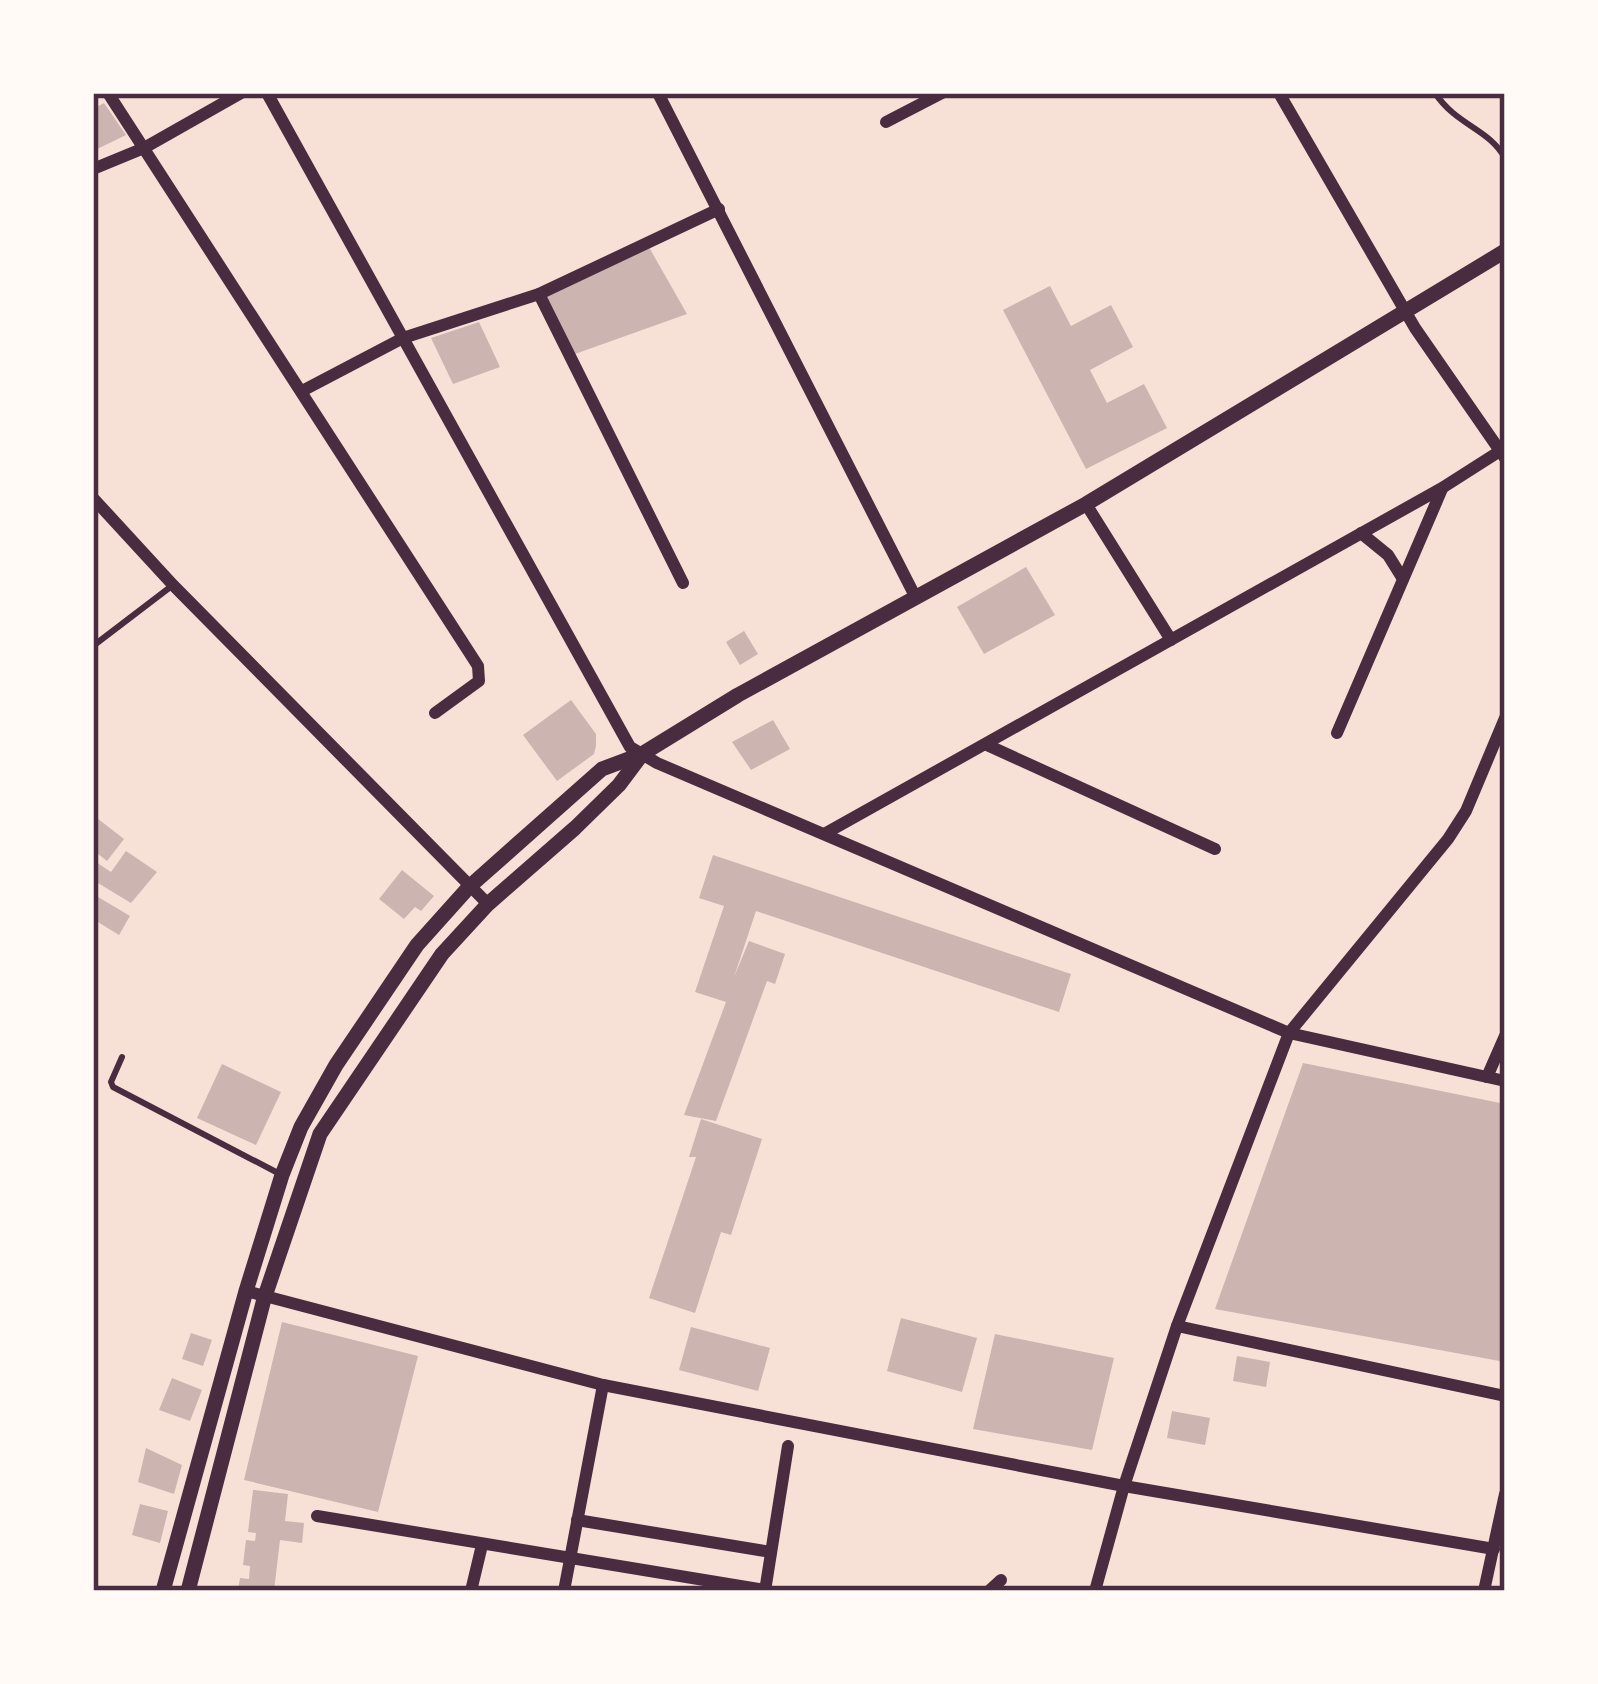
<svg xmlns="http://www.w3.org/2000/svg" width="1598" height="1684" font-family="Cabin,sans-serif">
	<rect width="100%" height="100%" fill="#f7e1d7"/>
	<!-- building -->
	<g fill="#ccb4b1">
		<path d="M104,103L126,135L93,151V109Z"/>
		<path d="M646,242L687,314L575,354L544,291Z"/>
		<path d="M1050,286L1071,326L1111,305L1133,347L1090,370L1107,403L1144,384L1167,428L1086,469L1003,310Z"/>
		<path d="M479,322L500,367L453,384L431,338Z"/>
		<path d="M1026,567L1055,615L984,654L957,607Z"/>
		<path d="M744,631L758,654L740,665L726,642Z"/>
		<path d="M571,700L596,734V746L594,754L557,781L523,735Z"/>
		<path d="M773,720L790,749L751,770L732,742Z"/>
		<path d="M93,815L124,839L107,861L93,850Z"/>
		<path d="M126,851L157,872L131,903L93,880V860L111,872Z"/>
		<path d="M713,855L1071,974L1059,1012L756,911L734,977L749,941L785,954L775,984L767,981L716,1121L684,1115L726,1002L695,992L724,906L699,898Z"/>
		<path d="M402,870L434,896L421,911L415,907L404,919L379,899Z"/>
		<path d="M93,894L130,916L119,935L93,919Z"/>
		<path d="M1303,1063L1505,1104V1362L1215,1309Z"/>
		<path d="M222,1064L281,1092L256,1145L197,1118Z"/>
		<path d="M701,1119L762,1139L731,1235L721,1232L695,1313L649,1298L696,1157H689Z"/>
		<path d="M901,1318L977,1338L962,1392L887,1371Z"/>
		<path d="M282,1322L418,1356L378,1512L244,1480Z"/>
		<path d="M691,1327L770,1348L758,1391L679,1370Z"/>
		<path d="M191,1333L212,1340L203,1366L182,1359Z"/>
		<path d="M995,1334L1114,1358L1092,1450L973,1429Z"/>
		<path d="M1237,1356L1270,1362L1266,1387L1233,1381Z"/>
		<path d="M172,1378L202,1390L190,1421L159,1410Z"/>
		<path d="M1172,1411L1210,1418L1205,1445L1167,1438Z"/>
		<path d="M146,1448L182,1465L174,1494L138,1482Z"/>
		<path d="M253,1490L288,1494L285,1521L304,1523L302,1543L280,1540L274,1591H238L240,1578L249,1579L250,1566L243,1565L246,1540L255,1541L256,1533L248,1532Z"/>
		<path d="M140,1504L168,1511L160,1543L132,1535Z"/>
	</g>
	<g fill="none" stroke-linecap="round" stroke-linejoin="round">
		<!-- service -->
		<g stroke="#4a2c40" stroke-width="6">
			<path d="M1435,93C1457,126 1488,128 1505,158"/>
			<path d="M93,646L173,585"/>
			<path d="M122,1057L111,1082L113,1087L278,1173"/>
		</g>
		<!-- minor -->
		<g stroke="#4a2c40" stroke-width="12">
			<path d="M108,93L478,666L479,681L435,713"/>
			<path d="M267,93L630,747L657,763L1289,1033L1505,1081"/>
			<path d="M658,93L916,598"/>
			<path d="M1279,93L1415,328L1505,458"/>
			<path d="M886,122L942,93"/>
			<path d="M93,169L144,148L241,93"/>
			<path d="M539,294L683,583"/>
			<path d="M302,391L403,338L539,294L719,209"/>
			<path d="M93,498L173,585L488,904"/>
			<path d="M1086,504L1171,640"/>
			<path d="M1361,533L1388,555L1403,579"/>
			<path d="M1337,733L1442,489"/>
			<path d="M987,745L1215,849"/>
			<path d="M826,833L1442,488L1500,451"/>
			<path d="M1487,1077L1505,1036"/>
			<path d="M246,1291L603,1385L1124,1486L1494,1549"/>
			<path d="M1177,1326L1505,1396"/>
			<path d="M317,1516L765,1590"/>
			<path d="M577,1520L771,1552"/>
			<path d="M471,1591L482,1545"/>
			<path d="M564,1591L603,1385"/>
			<path d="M765,1591L788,1446"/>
			<path d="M989,1591L1001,1580"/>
			<path d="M1095,1591L1124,1486L1177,1326L1289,1033L1448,839L1466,811L1505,718"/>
			<path d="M1484,1591L1505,1494"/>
		</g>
		<!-- tertiary -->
		<g stroke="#4a2c40" stroke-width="15">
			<path d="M163,1591L246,1291L282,1175L301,1127L336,1065L417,945L469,887L602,769L642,754L738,695L1086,504L1505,251"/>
			<path d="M188,1591L264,1299L320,1134L442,954L488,904L575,828L619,785L640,757"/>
		</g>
	</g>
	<!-- border -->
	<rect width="1598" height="1684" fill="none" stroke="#fffaf5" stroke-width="192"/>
	<rect x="96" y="96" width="1406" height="1492" fill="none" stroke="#4a2c40" stroke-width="4.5"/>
</svg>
